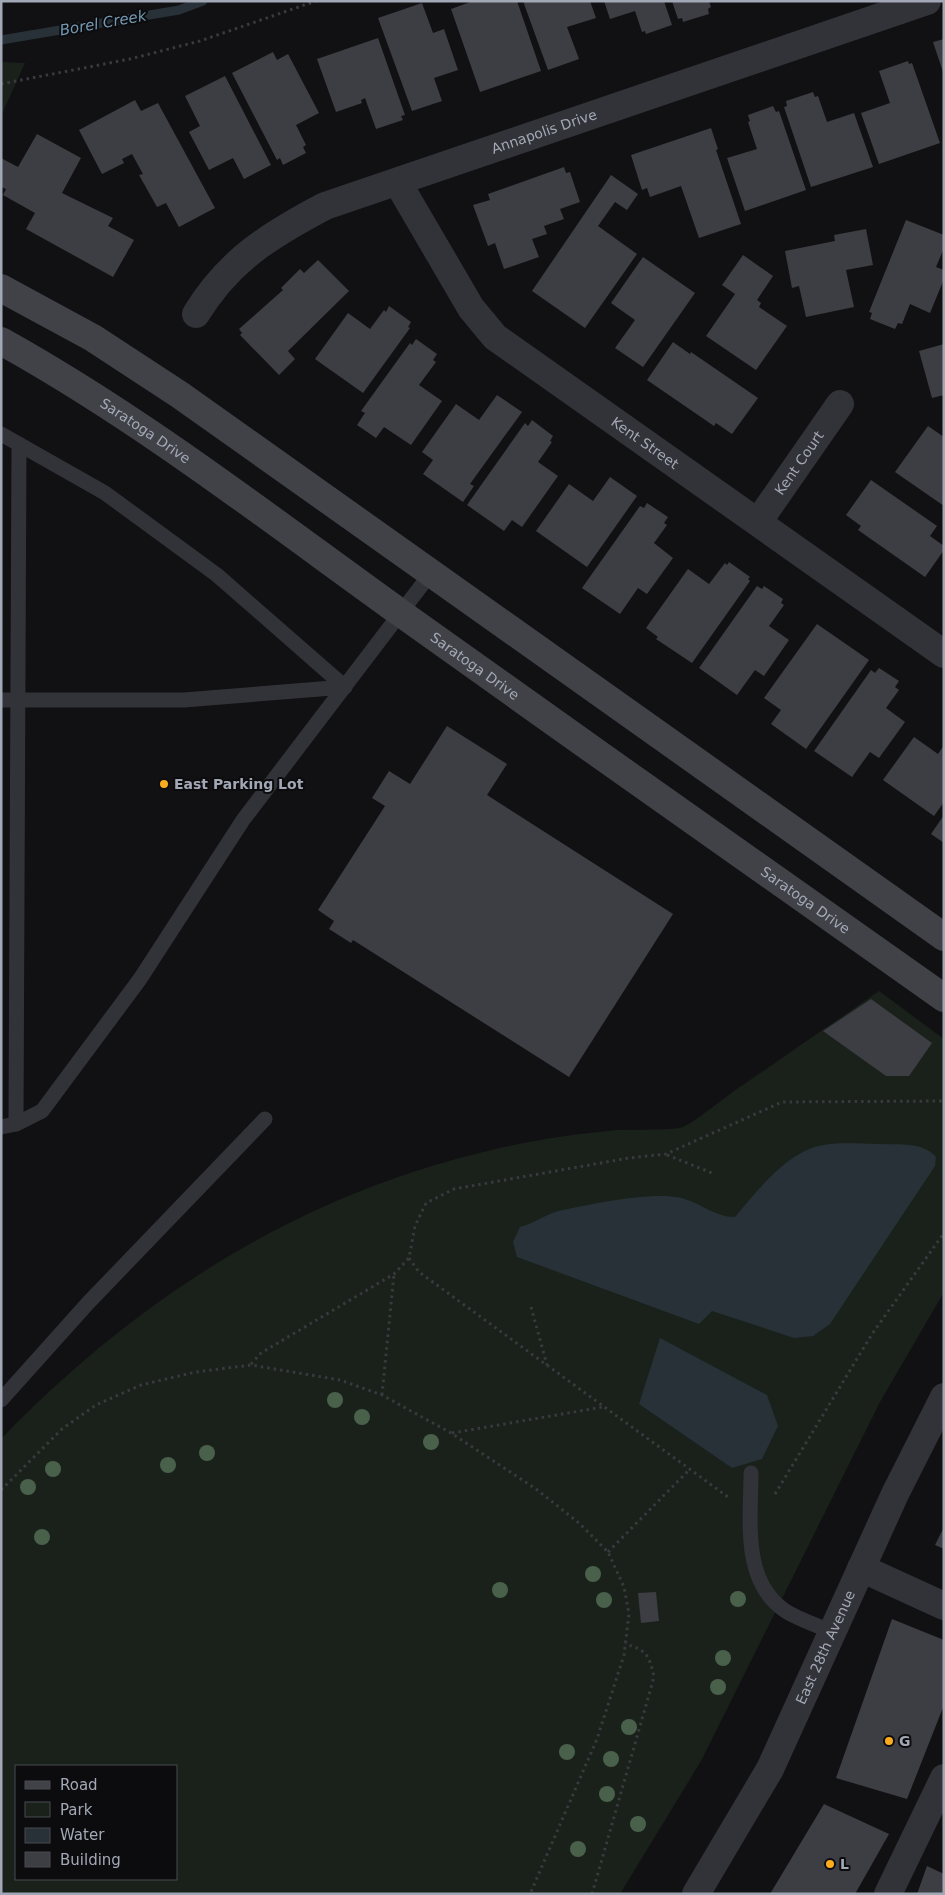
<svg xmlns="http://www.w3.org/2000/svg" width="945" height="1895" font-family="'DejaVu Sans',sans-serif">
	<rect width="100%" height="100%" fill="#111113"/>
	<!-- green -->
	<g fill="#19211a" fill-rule="evenodd">
		<path d="M1,62L25,63L1,116Z"/>
		<path d="M879,991L944,1039V1292L880,1402L701,1761L620,1894H1V1439C137,1298 300,1194 492,1150C533,1140 575,1134 617,1130C632,1129 671,1131 683,1127C695,1122 724,1098 737,1089C784,1057 831,1024 879,991ZM16,1766H176V1879H16Z"/>
	</g>
	<!-- water -->
	<g fill="#273137">
		<path d="M879,1144C898,1145 922,1141 936,1157L935,1166L830,1324L813,1336L794,1338L712,1311L699,1324L517,1257L513,1242L520,1227C533,1224 545,1215 555,1212C586,1205 651,1191 681,1198C701,1203 715,1217 735,1217C756,1192 788,1150 824,1145C842,1142 861,1144 879,1144Z"/>
		<path d="M660,1338L767,1395L778,1426L762,1459L732,1468L639,1404Z"/>
	</g>
	<g fill="none" stroke-linecap="round" stroke-linejoin="round">
		<!-- stream -->
		<path stroke="#273137" stroke-width="9" d="M1,40L179,10L203,1"/>
	</g>
	<!-- building -->
	<g fill="#3d3e43">
		<path d="M473,1H517L541,71L480,92L451,9Z"/>
		<path d="M523,1H590L596,18L567,27L579,59L548,70Z"/>
		<path d="M604,1H664L672,25L646,34L645,31L642,32L635,11L610,19Z"/>
		<path d="M672,1H709L711,7L708,9L709,14L683,22L682,18L678,19Z"/>
		<path d="M422,3L433,33L444,29L458,70L434,78L442,101L412,111L378,18Z"/>
		<path d="M378,38L405,115L401,116L403,120L376,129L365,98L361,100L362,103L336,112L317,59Z"/>
		<path d="M944,39V72H943L933,42Z"/>
		<path d="M273,52L277,60L288,54L319,113L296,125L306,145L303,147L306,153L283,165L280,158L277,160L232,73Z"/>
		<path d="M908,61L909,64L912,63L940,143L879,164L861,113L890,103L879,71Z"/>
		<path d="M225,76L271,165L244,179L233,158L209,170L189,132L200,126L185,96Z"/>
		<path d="M813,92L815,97L818,96L827,122L854,113L873,167L811,187L784,107L787,106L786,101Z"/>
		<path d="M135,100L141,111L158,103L215,208L179,227L166,203L157,207L139,175L143,174L132,154L122,159L124,163L102,174L79,130Z"/>
		<path d="M773,106L776,112L779,111L806,190L745,211L727,158L757,149L748,122L750,121L748,115Z"/>
		<path d="M711,128L718,149L716,150L741,224L699,238L681,186L650,197L647,188L642,190L631,155Z"/>
		<path d="M37,134L81,158L62,193L113,218L108,226L134,240L113,277L26,229L35,213L3,195L6,189L1,187V158L18,167Z"/>
		<path d="M564,167L566,173L570,172L580,202L560,209L564,219L544,226L547,234L532,239L539,257L504,269L495,243L488,246L473,205L490,200L488,194Z"/>
		<path d="M611,175L638,194L627,210L615,202L598,226L637,254L585,328L532,291Z"/>
		<path d="M906,220L944,235V248L936,267L944,270V279L930,313L910,304L902,324L898,323L895,329L870,319L872,313L869,312Z"/>
		<path d="M866,229L873,265L846,270L854,307L806,317L799,286L792,288L785,251L835,241L834,235Z"/>
		<path d="M743,255L773,276L757,300L761,303L759,307L787,326L756,370L706,336L735,294L722,285Z"/>
		<path d="M643,257L695,293L643,367L615,348L635,320L611,303Z"/>
		<path d="M318,260L349,291L288,351L295,359L279,375L240,335L242,333L239,329L283,290L281,288L300,269L304,273Z"/>
		<path d="M389,306L411,322L408,327L410,328L363,393L315,359L348,313L370,329L384,310L386,312Z"/>
		<path d="M416,339L437,354L433,360L436,362L419,385L442,401L411,445L384,427L376,438L357,425L365,413L361,411L410,343L412,345Z"/>
		<path d="M673,342L690,354L691,352L758,398L732,434L716,423L714,426L647,380Z"/>
		<path d="M944,344V395L932,398L919,351Z"/>
		<path d="M497,395L522,412L470,484L474,486L463,502L423,474L433,460L422,452L456,404L479,420Z"/>
		<path d="M532,420L553,436L550,441L552,442L538,462L558,476L522,527L512,520L504,531L467,505L525,423L528,426Z"/>
		<path d="M928,426L944,437V506L895,472Z"/>
		<path d="M610,477L637,496L587,567L536,531L569,484L593,501Z"/>
		<path d="M871,480L937,526L930,536L944,546V550L925,577L858,530L861,526L846,515Z"/>
		<path d="M647,503L668,517L664,523L667,525L654,543L673,558L647,594L638,588L620,614L582,588L640,506L644,508Z"/>
		<path d="M729,562L750,577L748,579L750,581L692,663L656,639L658,637L646,628L688,569L709,584L725,563L727,565Z"/>
		<path d="M757,586L762,589L764,586L783,599L781,603L784,605L769,626L789,640L764,676L755,670L737,695L699,668Z"/>
		<path d="M817,624L869,660L806,749L771,724L781,710L764,698Z"/>
		<path d="M879,668L899,681L895,687L899,690L886,708L905,722L879,758L870,752L852,777L814,751L871,670L875,673Z"/>
		<path d="M447,726L507,764L487,795L673,914L569,1077L353,940L351,943L329,929L334,921L318,910L385,806L372,798L389,771L410,784Z"/>
		<path d="M914,737L938,754L944,745V802L934,816L883,780Z"/>
		<path d="M944,815V843L931,834Z"/>
		<path d="M871,999L932,1043L909,1076H886L823,1031Z"/>
		<path d="M944,1527V1549L935,1545Z"/>
		<path d="M656,1592L659,1621L641,1623L638,1593Z"/>
		<path d="M892,1619L944,1640V1705L907,1799L836,1778Z"/>
		<path d="M824,1804L889,1834L855,1894H770Z"/>
		<path d="M927,1866L944,1874V1894H917Z"/>
	</g>
	<g fill="none" stroke-linecap="round" stroke-linejoin="round">
		<!-- path -->
		<g stroke="#383a3f" stroke-width="3" stroke-dasharray="2.5 4" stroke-linecap="butt">
			<path d="M1,84L130,59L200,41L316,1"/>
			<path d="M667,1155L712,1173"/>
			<path d="M409,1258L419,1272L728,1497"/>
			<path d="M531,1307L547,1365"/>
			<path d="M251,1364L261,1353L394,1274L409,1258L415,1226L426,1203L454,1189L629,1158L666,1154L782,1102L944,1101"/>
			<path d="M382,1395L394,1274"/>
			<path d="M452,1433L603,1407"/>
			<path d="M1,1490L62,1429L96,1405L141,1385L196,1372L251,1365L340,1380L382,1395L451,1433L536,1489L579,1523L608,1552L624,1587L629,1614L624,1655L597,1739L530,1894"/>
			<path d="M775,1494L872,1334L944,1233"/>
			<path d="M608,1552L690,1469"/>
			<path d="M592,1894L654,1677C649,1655 647,1650 625,1644"/>
		</g>
		<!-- service -->
		<g stroke="#323338" stroke-width="15">
			<path d="M1,434L105,493L217,575L345,687"/>
			<path d="M1,700H184L345,687"/>
			<path d="M16,1124L19,444"/>
			<path d="M1,1127L16,1124L42,1111L140,979L243,820L431,573"/>
			<path d="M1,1400L88,1303L265,1119"/>
			<path d="M751,1473C751,1520 741,1583 787,1612C801,1620 818,1626 833,1632"/>
		</g>
		<!-- minor -->
		<g stroke="#323338" stroke-width="28">
			<path id="s1" d="M398,183L471,308L495,337L944,654"/>
			<path id="s2" d="M196,314C229,260 270,235 325,206L927,1"/>
			<path id="s3" d="M758,522L840,404"/>
			<path d="M861,1568L944,1606"/>
			<path id="s4" d="M696,1894L770,1769L895,1494L944,1397"/>
			<path d="M888,1894L944,1778"/>
		</g>
		<!-- secondary -->
		<g stroke="#404248" stroke-width="28">
			<path d="M1,288L93,338L180,395L944,937"/>
			<path id="s5" d="M1,341C143,420 271,520 402,614C582,743 763,870 944,998"/>
		</g>
	</g>
	<!-- trees -->
	<g fill="#49614b">
		<circle cx="335" cy="1400" r="8"/>
		<circle cx="362" cy="1417" r="8"/>
		<circle cx="431" cy="1442" r="8"/>
		<circle cx="207" cy="1453" r="8"/>
		<circle cx="168" cy="1465" r="8"/>
		<circle cx="53" cy="1469" r="8"/>
		<circle cx="28" cy="1487" r="8"/>
		<circle cx="42" cy="1537" r="8"/>
		<circle cx="593" cy="1574" r="8"/>
		<circle cx="500" cy="1590" r="8"/>
		<circle cx="738" cy="1599" r="8"/>
		<circle cx="604" cy="1600" r="8"/>
		<circle cx="723" cy="1658" r="8"/>
		<circle cx="718" cy="1687" r="8"/>
		<circle cx="629" cy="1727" r="8"/>
		<circle cx="567" cy="1752" r="8"/>
		<circle cx="611" cy="1759" r="8"/>
		<circle cx="607" cy="1794" r="8"/>
		<circle cx="638" cy="1824" r="8"/>
		<circle cx="578" cy="1849" r="8"/>
	</g>
	<!-- markers -->
	<g fill="#feab1e" stroke="#0c0c0e" stroke-width="2">
		<circle cx="164" cy="784" r="5"/>
		<circle cx="889" cy="1741" r="5"/>
		<circle cx="830" cy="1864" r="5"/>
	</g>
	<g text-anchor="middle" stroke-width="4" stroke-linejoin="round" paint-order="stroke">
		<!-- street labels -->
		<g font-size="14" fill="#a2a8b5" stroke="#0c0c0e">
			<text dy="5" stroke="none"><textPath href="#s2" startOffset="402">Annapolis Drive</textPath></text>
			<text dy="5" stroke="none"><textPath href="#s5" startOffset="170">Saratoga Drive</textPath></text>
			<text dy="5" stroke="none"><textPath href="#s1" startOffset="366">Kent Street</textPath></text>
			<text dy="5" stroke="none"><textPath href="#s3" startOffset="72">Kent Court</textPath></text>
			<text dy="5" stroke="none"><textPath href="#s5" startOffset="575">Saratoga Drive</textPath></text>
			<text dy="5" stroke="none"><textPath href="#s5" startOffset="980">Saratoga Drive</textPath></text>
			<text dy="5" stroke="none"><textPath href="#s4" startOffset="279">East 28th Avenue</textPath></text>
		</g>
		<!-- poi labels -->
		<g font-size="14" font-weight="bold" fill="#a2a8b5" stroke="#0c0c0e" text-anchor="start">
			<text x="174" y="789">East Parking Lot</text>
			<text x="899" y="1746">G</text>
			<text x="840" y="1869">L</text>
		</g>
		<!-- water labels -->
		<g font-size="15" font-style="italic" fill="#7599b3" stroke="#0c0c0e">
			<text transform="translate(103 23) rotate(-10)" y="5">Borel Creek</text>
		</g>
	</g>
	<!-- border -->
	<rect width="945" height="1895" fill="none" stroke="#a2a8b5" stroke-width="5"/>
	<!-- legend -->
	<rect x="15" y="1765" width="162" height="115" fill="#0c0c0e" stroke="#484a51"/>
	<rect x="25" y="1781" width="25" height="8" fill="#404248" stroke="#484a51"/>
	<text x="60" y="1790" font-size="15" fill="#a2a8b5">Road</text>
	<rect x="25" y="1802" width="25" height="15" fill="#19211a" stroke="#484a51"/>
	<text x="60" y="1815" font-size="15" fill="#a2a8b5">Park</text>
	<rect x="25" y="1828" width="25" height="15" fill="#273137" stroke="#484a51"/>
	<text x="60" y="1840" font-size="15" fill="#a2a8b5">Water</text>
	<rect x="25" y="1852" width="25" height="15" fill="#3d3e43" stroke="#484a51"/>
	<text x="60" y="1865" font-size="15" fill="#a2a8b5">Building</text>
</svg>
